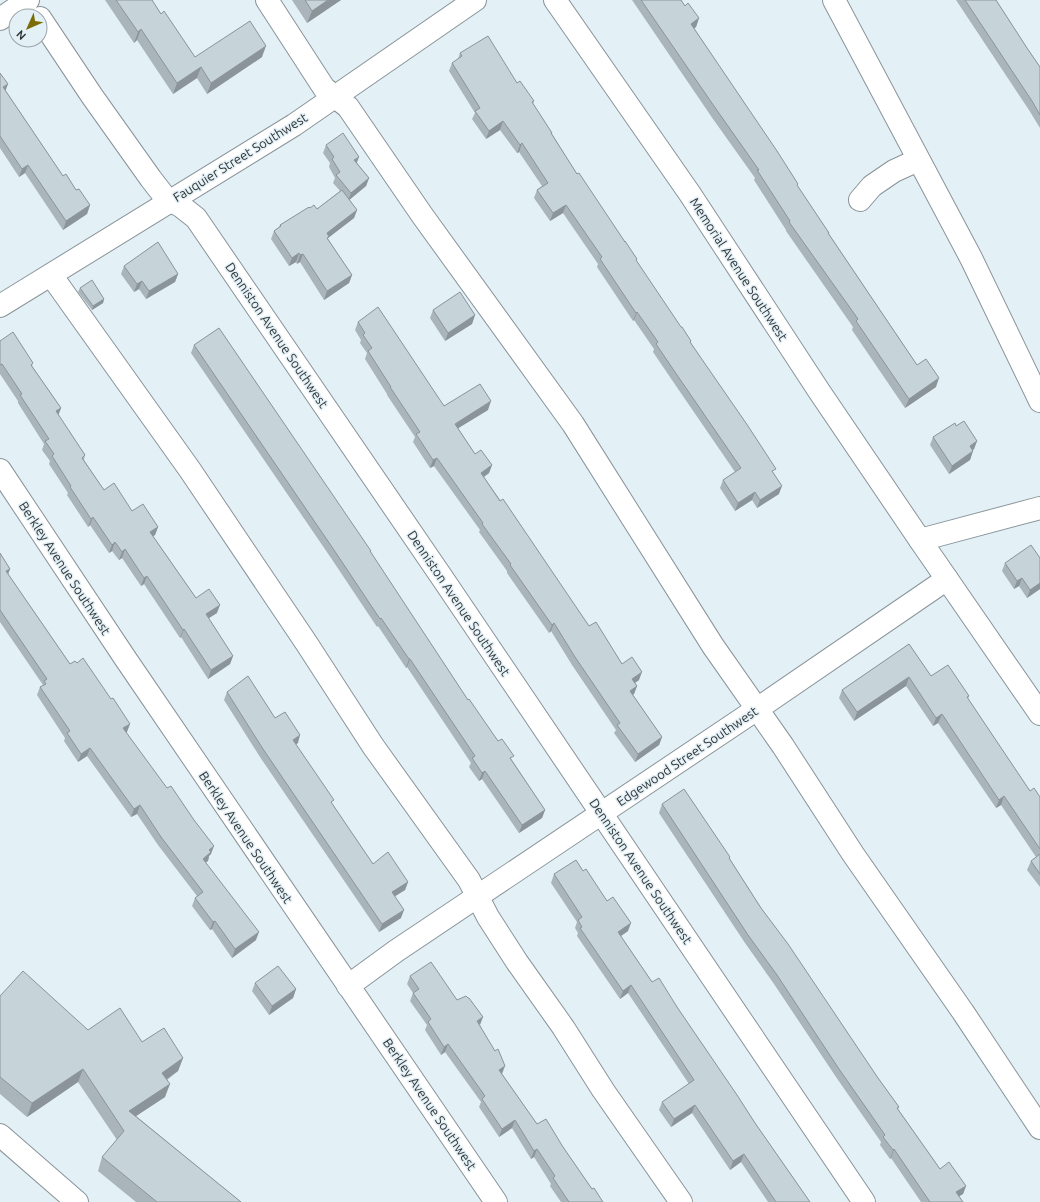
<svg xmlns="http://www.w3.org/2000/svg" width="1040" height="1202" font-family="Ubuntu,sans-serif">
	<rect width="100%" height="100%" fill="#e3f0f6"/>
	<g fill="none" stroke-linecap="round" stroke-linejoin="round">
		<!-- minor casing -->
		<g stroke="#89949a" stroke-width="24">
			<g id="minor">
				<path d="M267,0L324,88L348,107L422,215L573,424L713,646L783,746L853,854L963,1012L1040,1128"/>
				<path d="M555,0L690,194L819,391L920,540L1040,714"/>
				<path d="M834,0L971,258L1040,401"/>
				<path d="M40,18L92,96L151,179L165,197L182,207L196,218L443,579L864,1202"/>
				<path d="M0,19L28,0"/>
				<path d="M860,200L872,186L894,171L918,160"/>
				<path d="M51,275L190,470L307,644L373,746L469,880L488,917L517,962L563,1027L603,1090L681,1202"/>
				<path d="M0,306L294,125L475,0"/>
				<path d="M0,470L125,658L496,1202"/>
				<path d="M920,540L1040,508"/>
				<path d="M348,986L396,951L757,709L947,579"/>
				<path d="M0,1135L77,1202"/>
			</g>
		</g>
		<!-- minor -->
		<use href="#minor" stroke="#fff" stroke-width="22"/>
	</g>
	<!-- wall -->
	<g fill="#aab5bb">
		<path d="M105,0H152L161,14L195,57H262L207,94L197,78L173,94L137,40L134,43Z"/>
		<path d="M292,0H341L307,23Z"/>
		<path d="M632,0H681L685,6L699,18L696,27L694,28L797,186L829,233V234L917,365L936,387L905,408L852,330L853,327L786,231V230L754,180L755,178L713,119Z"/>
		<path d="M956,0H996L1027,48L1040,67V128L1029,110Z"/>
		<path d="M460,53L517,83L534,101L533,104L552,133V134L577,174L637,259L636,261L691,343L774,474L779,494L757,508L752,500L735,511L720,488L723,480L735,472L674,383L653,352L654,349L634,320L633,321L597,267L598,264L563,213L550,221L534,198L537,190L542,186L519,152L517,153L500,130L486,139L472,119L475,113L449,71L452,63L458,59Z"/>
		<path d="M0,73L5,90L63,176L90,205L87,214L63,230L25,173L19,177L0,148Z"/>
		<path d="M326,145L357,163L369,178L366,186L349,200L357,210L354,218L328,238V239L352,275L349,283L324,300L300,262L297,264L296,262L289,266L271,239L274,231L279,227L280,225L310,208L317,209L340,191L333,183L335,178L329,167L330,163L323,153Z"/>
		<path d="M124,266L178,274L175,282L146,299L139,289L134,292L121,274Z"/>
		<path d="M80,288L104,299L103,303L92,310L78,292Z"/>
		<path d="M433,310L475,315L472,324L445,341L430,318Z"/>
		<path d="M358,322L444,406L488,410L458,428L475,454L492,465L489,473L484,477L589,626L622,664L639,680L635,683L637,686L634,694L633,695L662,737L659,745L635,762L614,733L616,730L572,665L551,631L549,633L507,573V571L479,532L480,530L434,466L430,468L413,442L415,437L387,395V394L365,359L367,353L360,343L361,340L355,330Z"/>
		<path d="M0,341L33,363L32,366L61,408L58,415L85,455L84,460L104,490L132,511L158,527L155,535L153,536L196,598L217,613L208,618L233,656L230,664L208,679L181,637L180,638L144,584L141,586L122,558L119,560L112,551L109,553L90,525L88,527L67,495L68,493L49,464L50,461L42,450L44,444L18,403V401L0,374Z"/>
		<path d="M194,345L370,552L468,700L512,760L545,810L542,818L519,833L482,779L479,781L469,767L471,763L407,667L406,668L378,626L377,627L331,558L191,353Z"/>
		<path d="M956,426L977,441L974,449L973,450L970,460L949,474L930,445L933,437Z"/>
		<path d="M0,553L10,569L8,574L70,664L127,732H126L211,854L209,856L208,861L205,862L256,940L232,958L212,929L210,930L192,906L195,898L197,896L158,845L137,814L131,817L87,756L78,762L64,741L65,738L37,695L40,687L43,685L0,622Z"/>
		<path d="M1005,563L1040,589L1027,598L1019,586L1014,589L1002,571Z"/>
		<path d="M909,644L931,676L969,696L968,699L1030,791L1040,797V887L1027,870L1031,861L1036,857L1001,805L996,808L938,723L933,726L906,686L854,721L839,698L842,690Z"/>
		<path d="M227,692L275,718L298,743L296,744L332,804L373,864L408,882L405,890L395,896L401,918L379,932L260,757L224,700Z"/>
		<path d="M662,804L730,859L761,908L878,1078L899,1107L898,1109L940,1169L966,1186L963,1194L959,1196L963,1202H921L891,1158L890,1159L880,1145L881,1142L836,1077L774,984L745,943L659,813Z"/>
		<path d="M583,871L607,901L628,931L621,936L652,982L677,1007L755,1123L810,1202H768L741,1162L730,1170L692,1113L671,1127L659,1110L662,1102L689,1084L628,993L620,999L577,936L578,933L575,928L577,922L551,883L554,874Z"/>
		<path d="M410,976L457,1000L480,1025L502,1074L537,1124L563,1147L592,1189L603,1202H561L550,1186L551,1184L534,1157L531,1159L512,1128L499,1137L479,1107L481,1102L445,1052L441,1055L425,1030L427,1025L410,1001L413,993L407,984Z"/>
		<path d="M255,983L296,989L293,998L269,1015L252,991Z"/>
		<path d="M0,996L88,1030L142,1042L183,1058L178,1071L167,1080L165,1097L136,1116L241,1202H136L98,1171L102,1157L117,1140L78,1082L27,1117L0,1094Z"/>
	</g>
	<!-- shaded-wall -->
	<g fill="#8b9498">
		<path d="M328,0H341L307,23L312,11Z"/>
		<path d="M699,18L696,27L688,33L691,24Z"/>
		<path d="M141,29L137,40L134,43L138,32Z"/>
		<path d="M266,46L262,57L207,94L211,83Z"/>
		<path d="M201,67L197,78L173,94L177,83Z"/>
		<path d="M8,84L5,92L3,87Z"/>
		<path d="M503,121L500,130L486,139L489,131Z"/>
		<path d="M522,143L519,152L517,153L520,145Z"/>
		<path d="M359,157L356,165L354,160Z"/>
		<path d="M28,165L25,173L19,177L22,169Z"/>
		<path d="M369,178L366,186L348,201L351,193Z"/>
		<path d="M90,205L87,214L63,230L66,221Z"/>
		<path d="M566,205L563,213L550,221L553,213Z"/>
		<path d="M357,210L354,218L328,238L326,245L327,233Z"/>
		<path d="M299,253L296,262L289,266L292,258Z"/>
		<path d="M303,254L300,262L297,264L300,255Z"/>
		<path d="M178,274L175,282L146,299L149,291Z"/>
		<path d="M352,275L349,283L324,300L327,291Z"/>
		<path d="M142,281L139,289L134,292L137,284Z"/>
		<path d="M104,299L103,303L92,310L93,306Z"/>
		<path d="M637,312L634,320L633,321L636,313Z"/>
		<path d="M475,315L472,324L445,341L448,333Z"/>
		<path d="M939,378L936,387L905,408L909,399Z"/>
		<path d="M491,401L488,410L452,432L455,424Z"/>
		<path d="M61,408L58,416L56,411Z"/>
		<path d="M977,441L974,449L967,454L970,446Z"/>
		<path d="M973,451L970,460L949,474L952,466Z"/>
		<path d="M437,458L434,466L430,468L433,460Z"/>
		<path d="M492,465L489,473L478,481L481,473Z"/>
		<path d="M782,486L779,494L757,508L760,500Z"/>
		<path d="M755,492L752,500L735,511L738,503Z"/>
		<path d="M93,517L90,525L88,527L91,519Z"/>
		<path d="M158,527L155,535L147,540L150,532Z"/>
		<path d="M115,542L112,551L109,553L112,545Z"/>
		<path d="M125,549L122,558L119,560L122,552Z"/>
		<path d="M10,569L7,577L6,571Z"/>
		<path d="M147,576L144,584L141,586L144,578Z"/>
		<path d="M1022,578L1019,586L1014,589L1017,581Z"/>
		<path d="M1040,583V589L1027,598L1030,590Z"/>
		<path d="M220,605L217,613L203,622L206,614Z"/>
		<path d="M554,623L551,631L549,633L552,625Z"/>
		<path d="M184,629L181,637L180,638L183,630Z"/>
		<path d="M233,656L230,664L208,679L211,670Z"/>
		<path d="M409,659H410L407,667L406,668Z"/>
		<path d="M642,672L639,680L629,687L632,679Z"/>
		<path d="M909,677L906,686L854,721L857,712Z"/>
		<path d="M637,686L634,694L627,699L630,691Z"/>
		<path d="M942,714L938,723L933,726L936,718Z"/>
		<path d="M130,724L127,732L120,736L123,728Z"/>
		<path d="M300,735L298,743L290,748L293,740Z"/>
		<path d="M662,737L659,745L635,762L638,754Z"/>
		<path d="M90,748L87,756L78,762L81,754Z"/>
		<path d="M485,771L482,779L479,781L482,773Z"/>
		<path d="M1004,796L1001,805L996,808L999,800Z"/>
		<path d="M140,805L137,814L131,817L134,809Z"/>
		<path d="M545,810L542,818L519,833L522,825Z"/>
		<path d="M214,846L211,854L209,856L208,861L200,867L203,859L209,850Z"/>
		<path d="M408,882L405,890L389,900L392,892Z"/>
		<path d="M404,910L401,918L379,932L382,924Z"/>
		<path d="M215,921L212,929L210,930L213,922Z"/>
		<path d="M631,923L628,931L615,940L618,932Z"/>
		<path d="M259,932L256,940L232,958L235,949Z"/>
		<path d="M631,985L628,993L620,999L623,991Z"/>
		<path d="M296,989L293,998L269,1015L272,1006Z"/>
		<path d="M483,1017L480,1025L477,1021Z"/>
		<path d="M448,1044L445,1052L441,1055L444,1047Z"/>
		<path d="M183,1058L178,1071L157,1086L162,1073Z"/>
		<path d="M505,1066L502,1074L499,1070Z"/>
		<path d="M83,1069L78,1082L27,1117L32,1103Z"/>
		<path d="M170,1084L165,1097L124,1124L129,1111Z"/>
		<path d="M695,1105L692,1113L671,1127L674,1119Z"/>
		<path d="M515,1120L512,1128L499,1137L502,1129Z"/>
		<path d="M537,1149L534,1157L531,1159L534,1151Z"/>
		<path d="M894,1149L891,1158L890,1159L893,1150Z"/>
		<path d="M744,1154L741,1162L730,1170L733,1161Z"/>
		<path d="M966,1186L963,1194L953,1200L956,1192Z"/>
	</g>
	<!-- building -->
	<g fill="#c6d3d9" stroke="#8b9498">
		<path d="M116,0H152L161,14L164,11L195,57L250,21L266,46L211,83L201,67L177,83L141,29L138,32Z"/>
		<path d="M305,0H328L312,11Z"/>
		<path d="M641,0H681L685,6L688,3L699,18L691,24L777,151L798,184L797,185L829,233H828L917,365L926,359L939,378L909,399L856,321L858,319L789,222L790,221L757,170H759L716,109Z"/>
		<path d="M965,0H996L1027,48L1040,67V115L1032,101Z"/>
		<path d="M488,36L517,83L520,81L534,101L532,102L552,133H551L577,174L579,173L625,242V241L637,259L636,260L681,327H682L691,341L690,342L748,426L776,469L772,471L782,486L760,500L755,492L738,503L723,480L741,468L677,375L656,344L658,342L637,312L636,313L600,259L602,257L566,205L553,213L537,190L548,183L522,143L520,145L503,121L489,131L475,111L480,108L452,63L462,56L460,53Z"/>
		<path d="M0,73L8,84L3,87L63,176L66,174L76,190L79,189L90,205L66,221L28,165L22,169L0,136Z"/>
		<path d="M343,133L359,157L354,160L369,178L351,193L336,175L340,172L332,159L334,157L326,145Z"/>
		<path d="M342,190L357,210L327,233L329,237L327,238L352,275L327,291L303,254L300,255L299,253L292,258L274,231L281,226L280,225L309,207L310,208L314,205L317,209Z"/>
		<path d="M158,242L178,274L149,291L142,281L137,284L124,266Z"/>
		<path d="M92,280L104,299L93,306L80,288Z"/>
		<path d="M460,292L475,315L448,333L433,310Z"/>
		<path d="M378,307L444,406L480,384L491,401L455,424L475,454L481,450L492,465L481,473L500,501L503,499L589,626L596,622L622,664L632,657L642,672L632,679L637,686L630,691L662,737L638,754L617,725L620,723L575,657L554,623L552,625L510,565L511,564L482,524L483,523L437,458L433,460L416,434L420,432L390,387H391L368,351L372,348L363,335L365,333L358,322Z"/>
		<path d="M219,328L371,551H370L468,700L469,699L498,741L502,739L514,756L510,758L545,810L522,825L485,771L482,773L472,758L475,756L410,659H409L381,618L380,619L334,550L194,345Z"/>
		<path d="M13,332L33,363L31,365L61,408L56,411L85,455L82,458L104,490L114,483L132,511L143,504L158,527L150,532L196,598L209,589L220,605L206,614L233,656L211,670L184,629L183,630L147,576L144,578L125,549L122,552L115,542L112,545L93,517L91,519L70,487L71,486L52,456L54,454L45,441L49,439L20,395L22,394L2,364L0,365V341Z"/>
		<path d="M964,421L977,441L970,446L973,451L952,466L933,437L955,423L956,426Z"/>
		<path d="M1031,545L1040,558V583L1030,590L1022,578L1017,581L1005,563Z"/>
		<path d="M0,553L10,569L6,571L70,664L75,661L77,663L83,658L111,699L113,698L130,724L123,728L167,788L171,786L194,820L214,846L209,850L211,852L203,859L259,932L235,949L215,921L213,922L195,898L203,892L161,837L140,805L134,809L90,748L81,754L67,733L70,731L40,687L46,684L44,681L47,679L0,610Z"/>
		<path d="M909,644L931,676L948,665L969,696L967,697L1030,791L1034,788L1040,797V849L1004,796L999,800L942,714L936,718L909,677L857,712L842,690Z"/>
		<path d="M248,676L275,718L285,712L300,735L293,740L334,800L331,802L373,864L388,852L408,882L392,892L404,910L382,924L263,749L227,692Z"/>
		<path d="M684,789L730,857L729,858L761,908L788,944L878,1078L899,1107L897,1108L940,1169L949,1162L966,1186L956,1192L963,1202H930L894,1149L893,1150L883,1137L885,1135L839,1069L777,975L748,935L662,804Z"/>
		<path d="M1040,854V874L1031,861Z"/>
		<path d="M576,860L583,871L586,869L607,901L613,897L631,923L618,932L652,982L659,978L677,1007L737,1095L755,1123L810,1202H776L744,1154L733,1161L695,1105L674,1119L662,1102L694,1080L631,985L623,991L580,928L582,927L578,920L582,917L554,874Z"/>
		<path d="M431,962L457,1000L466,996L468,998H469L483,1017L477,1021L495,1051L498,1049L505,1066L499,1070L537,1124L546,1119L563,1147L592,1189L594,1188L603,1202H569L553,1178L555,1176L537,1149L534,1151L515,1120L502,1129L482,1099L485,1096L448,1044L444,1047L428,1022L431,1019L413,993L419,989L410,976Z"/>
		<path d="M278,966L296,989L272,1006L255,983Z"/>
		<path d="M23,971L88,1030L120,1008L142,1042L164,1028L183,1058L162,1073L170,1084L129,1111L241,1202H157L102,1157L124,1131L83,1069L32,1103L0,1077V996Z"/>
	</g>
	<g text-anchor="middle" stroke-width="3" stroke-linejoin="round" paint-order="stroke">
		<!-- street labels -->
		<g font-size="13" fill="#303537" stroke="#e3f0f6">
			<text transform="translate(240 157) rotate(-32)" y="5">Fauquier Street Southwest</text>
			<text transform="translate(739 269) rotate(57)" y="5">Memorial Avenue Southwest</text>
			<text transform="translate(277 335) rotate(56)" y="5">Denniston Avenue Southwest</text>
			<text transform="translate(65 568) rotate(57)" y="5">Berkley Avenue Southwest</text>
			<text transform="translate(459 603) rotate(56)" y="5">Denniston Avenue Southwest</text>
			<text transform="translate(687 756) rotate(-34)" y="5">Edgewood Street Southwest</text>
			<text transform="translate(246 837) rotate(56)" y="5">Berkley Avenue Southwest</text>
			<text transform="translate(641 871) rotate(56)" y="5">Denniston Avenue Southwest</text>
			<text transform="translate(430 1104) rotate(56)" y="5">Berkley Avenue Southwest</text>
		</g>
	</g>
	<!-- north arrow -->
	<g transform="translate(28 28) rotate(225)"><circle r="19" fill="#e3f0f6" stroke="#9ba5aa"/>
	<path d="M0-3L7 15L0 10L-7 15Z" fill="#7c6c07"/>
	<text y="-6" font-size="11" font-weight="bold" text-anchor="middle" fill="#303537">N</text>
	</g>
</svg>
